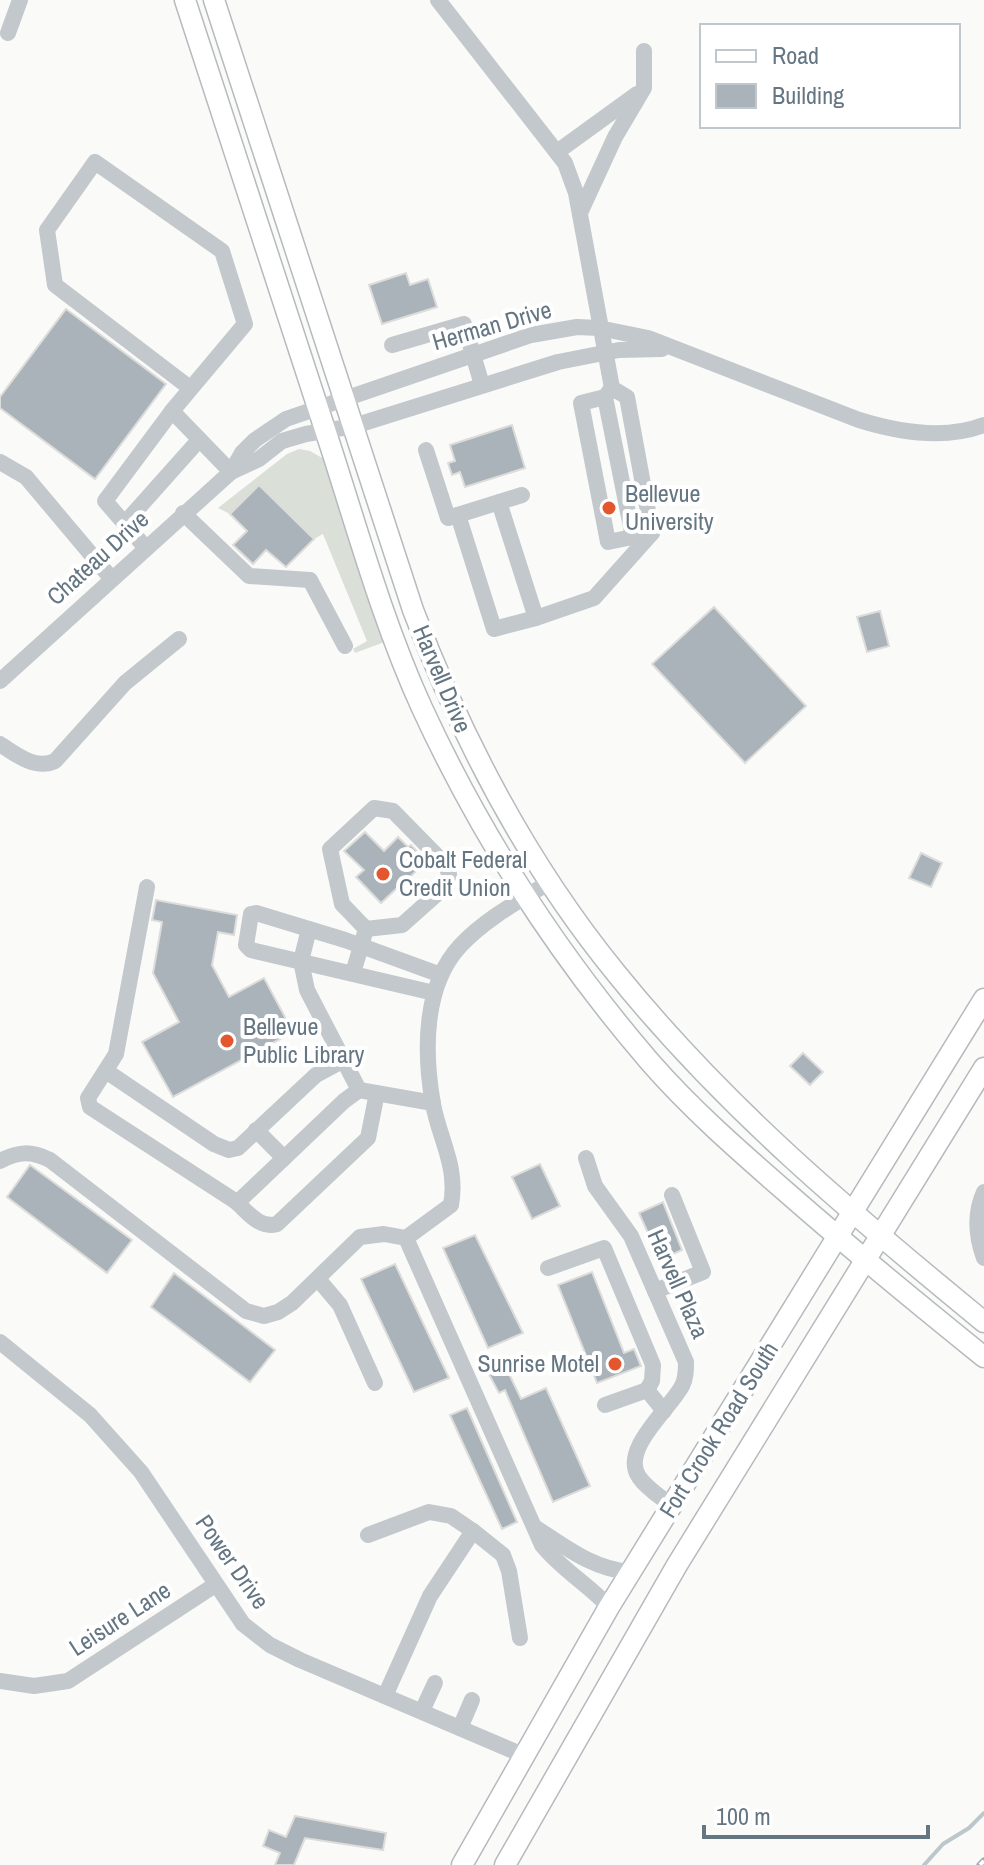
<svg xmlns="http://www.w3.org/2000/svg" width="984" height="1865" font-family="'Archivo Narrow',sans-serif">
	<rect width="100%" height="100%" fill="#fafaf8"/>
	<!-- green -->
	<path fill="#dadfd7" d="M299,449L310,451L324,459L387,641L355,653L353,649L367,641L323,534L314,539L259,486L230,514L218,508L287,454Z"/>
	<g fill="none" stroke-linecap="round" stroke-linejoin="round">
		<!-- stream -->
		<path stroke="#bbc7cb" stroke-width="4" d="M924,1865L943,1844L969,1828L984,1813"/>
	</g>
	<!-- building -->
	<g fill="#aab3b9" stroke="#dcdcda" stroke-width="2">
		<path d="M406,273L410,285L428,279L437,307L382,324L369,285Z"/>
		<path d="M66,309L166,384L95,479L0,408V397Z"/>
		<path d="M512,425L525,468L465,487L460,472L452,475L448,463L455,461L450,445Z"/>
		<path d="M259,485L314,539L286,567L266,550L253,564L233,545L247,531L230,514Z"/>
		<path d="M714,607L806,706L745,763L652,664Z"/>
		<path d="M880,611L889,646L867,652L857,617Z"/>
		<path d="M365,832L384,851L398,837L408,847L411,845L426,861L409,878L407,889H396L381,903L356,877L364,870L344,851Z"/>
		<path d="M921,853L942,863L931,887L909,878Z"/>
		<path d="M156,900L237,915L234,935L218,932L212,965L229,997L264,978L293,1032L173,1097L142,1042L179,1022L153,973L162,922L152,920Z"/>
		<path d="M803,1053L823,1072L810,1085L790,1066Z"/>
		<path d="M540,1164L560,1206L532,1219L512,1177Z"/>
		<path d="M30,1165L132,1240L107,1273L7,1197Z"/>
		<path d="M663,1202L682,1250L660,1260L639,1213Z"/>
		<path d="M475,1235L523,1333L488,1348L443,1248Z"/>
		<path d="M395,1264L449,1378L414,1392L361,1279Z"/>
		<path d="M592,1272L624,1353L634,1349L641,1366L597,1383L558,1285Z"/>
		<path d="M174,1273L275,1350L250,1382L151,1307Z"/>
		<path d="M502,1359L521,1399L546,1388L590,1486L553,1502L505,1390L499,1393L485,1367Z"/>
		<path d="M467,1408L517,1522L502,1529L450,1415Z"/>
		<path d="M295,1816L386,1833L383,1850L305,1838L294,1865H275L280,1853L263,1846L269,1830L286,1837Z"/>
	</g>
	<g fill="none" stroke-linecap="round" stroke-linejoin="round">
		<!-- major casing -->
		<g stroke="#b5babe" stroke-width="23">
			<g id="major">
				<path d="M185,0C235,149 282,299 331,448C359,535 384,625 422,708C481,836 558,955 650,1062C691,1109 738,1150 785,1191C850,1248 917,1303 984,1357"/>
				<path d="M214,0L413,610C462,739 528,865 616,973C724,1107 851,1213 984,1322"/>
				<path d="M462,1865L609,1607L984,999"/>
				<path d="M505,1865L677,1565L984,1068"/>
			</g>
		</g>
		<!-- minor -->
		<g stroke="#c3c8cc" stroke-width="16">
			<path d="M438,0L565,163L576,193L612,388L627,397L652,533L608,542L581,403L605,397"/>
			<path d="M8,33L20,0"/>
			<path d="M557,152L637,94"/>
			<path d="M580,213L615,137L644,88V51"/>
			<path d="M392,345L464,324L482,385"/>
			<path d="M611,389L605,397L633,537"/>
			<path d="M172,411L231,472"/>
			<path d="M426,450L448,518L522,495"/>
			<path d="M0,462L26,477L111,578"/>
			<path d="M231,472L259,459L282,441L306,434L354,426L558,362L619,350L662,349"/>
			<path d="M499,502L536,618L594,598L652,533"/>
			<path d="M183,513L249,576L310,580L345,646"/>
			<path d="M458,515L494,629L536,618"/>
			<path d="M125,523L199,440"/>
			<path d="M145,547L105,501L172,411L245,324L222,251L95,162L47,230L55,285L190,388"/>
			<path d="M0,681L231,472L242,453L255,440L286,419L531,335L577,327L599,328L648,338L859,420C898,432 945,440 984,425"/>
			<path d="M0,744C16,755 36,770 55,761L125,683L179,639"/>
			<path d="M147,887L116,1054L88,1098L90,1107L235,1201L240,1200L344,1101L359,1090"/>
			<path d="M309,929L301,961L307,990L359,1090L433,1103"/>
			<path d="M353,973L366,929L402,925L448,884L449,874L446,865L393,811L374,808L330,849L342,904L366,929"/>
			<path d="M434,993L251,950L246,945L251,914L256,913L345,940L441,975"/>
			<path d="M106,1071L214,1144L229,1150L238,1148L316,1075L344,1060"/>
			<path d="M256,1130L284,1158"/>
			<path d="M586,1158L595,1186L631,1236L686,1362C686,1370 686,1379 682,1386C669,1410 620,1450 639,1477C647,1489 661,1497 672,1506"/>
			<path d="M0,1161C19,1151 31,1151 50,1160L246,1311L264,1316L278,1312L292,1303L360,1237L384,1234L406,1238L451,1205C458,1166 440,1141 433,1104C424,1053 423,986 460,946C485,919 519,901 550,882"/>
			<path d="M984,1192C974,1214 976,1236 984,1258"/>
			<path d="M235,1201C248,1212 259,1229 277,1224L368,1138L377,1093"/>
			<path d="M406,1238L542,1545C562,1570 588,1584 609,1607"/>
			<path d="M548,1268L604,1248L653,1365L652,1381L647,1390L664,1411"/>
			<path d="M318,1279L340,1305L375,1383"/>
			<path d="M655,1291L703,1272L672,1195"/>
			<path d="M0,1342L90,1415L141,1472L243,1624L270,1645L300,1660L523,1755"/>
			<path d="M605,1405L647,1390"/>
			<path d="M536,1528C567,1548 593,1569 630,1572"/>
			<path d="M473,1531L503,1555L509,1571L520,1638"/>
			<path d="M368,1535L429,1512L451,1516L473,1531L430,1596L385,1696"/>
			<path d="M0,1681L34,1686L68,1681L215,1585"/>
			<path d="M422,1711L435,1683"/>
			<path d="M460,1728L472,1700"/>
		</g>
		<!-- major -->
		<use href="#major" stroke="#fff" stroke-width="20"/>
		<!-- rail casing -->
		<g stroke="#a2aab0" stroke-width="7">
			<path id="rail" d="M980,1865L984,1861"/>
		</g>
		<!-- rail -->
		<use href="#rail" stroke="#fff" stroke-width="4" stroke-dasharray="12" stroke-linecap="butt"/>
	</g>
	<!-- markers -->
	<g fill="#e4572e" stroke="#fff" stroke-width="3">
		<circle cx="609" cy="508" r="8"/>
		<circle cx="383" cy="874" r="8"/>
		<circle cx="227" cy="1041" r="8"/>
		<circle cx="615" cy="1364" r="8"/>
	</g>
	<g text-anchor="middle" stroke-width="8" stroke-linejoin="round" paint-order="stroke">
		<!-- street labels -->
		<g font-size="24" fill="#657683" stroke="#fff">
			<text transform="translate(492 326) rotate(-16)" y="8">Herman Drive</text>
			<text transform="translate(98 558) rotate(-42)" y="8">Chateau Drive</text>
			<text transform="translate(442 679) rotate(67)" y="8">Harvell Drive</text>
			<text transform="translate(678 1284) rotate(66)" y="8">Harvell Plaza</text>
			<text transform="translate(719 1430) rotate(-58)" y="8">Fort Crook Road South</text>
			<text transform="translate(232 1562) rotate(55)" y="8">Power Drive</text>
			<text transform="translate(120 1619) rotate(-33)" y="8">Leisure Lane</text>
		</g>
		<!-- poi labels -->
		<g font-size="24" fill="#657683" stroke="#fff" text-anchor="start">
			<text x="625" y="502">Bellevue<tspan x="625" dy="28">University</tspan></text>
			<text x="399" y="868">Cobalt Federal<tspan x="399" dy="28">Credit Union</tspan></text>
			<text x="243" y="1035">Bellevue<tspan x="243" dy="28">Public Library</tspan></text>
			<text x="599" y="1372" text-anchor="end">Sunrise Motel</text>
		</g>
	</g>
	<!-- legend -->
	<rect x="700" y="24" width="260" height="104" fill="#ffffff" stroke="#c1c8cd" stroke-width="2"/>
	<rect x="716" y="50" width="40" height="12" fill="#ffffff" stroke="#c1c8cd" stroke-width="2"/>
	<text x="772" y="64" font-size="24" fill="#657683">Road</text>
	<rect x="716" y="84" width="40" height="24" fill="#aab3b9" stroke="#c1c8cd" stroke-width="2"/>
	<text x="772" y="104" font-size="24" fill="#657683">Building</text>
	<!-- scale -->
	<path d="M704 1825v12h224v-12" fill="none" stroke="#657683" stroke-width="4"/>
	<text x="716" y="1825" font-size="24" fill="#657683" stroke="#ffffff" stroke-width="6" paint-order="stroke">100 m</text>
</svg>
